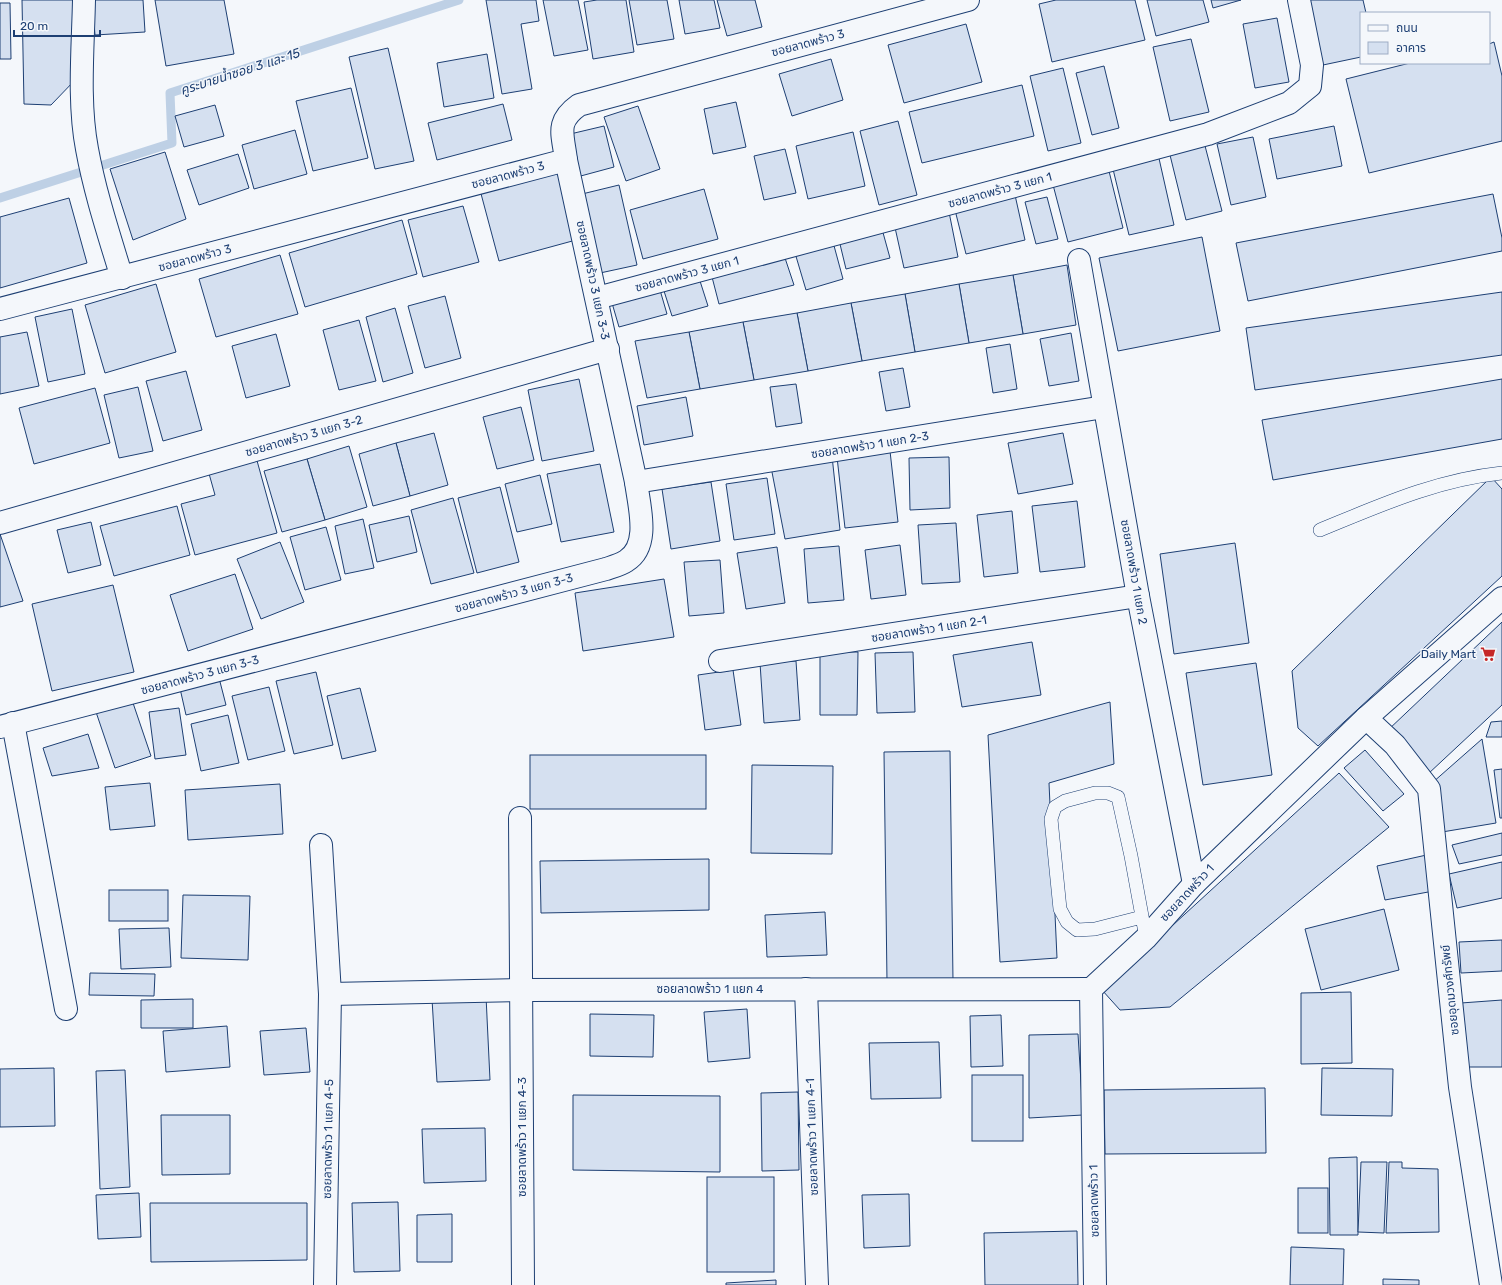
<svg xmlns="http://www.w3.org/2000/svg" width="1502" height="1285" font-family="Rubik,'Noto Sans Thai',sans-serif">
	<rect width="100%" height="100%" fill="#f4f7fb"/>
	<g fill="none" stroke-linecap="round" stroke-linejoin="round">
		<!-- stream -->
		<path stroke="#bed0e5" stroke-width="9" d="M0,198L172,143L170,93L459,0"/>
	</g>
	<!-- building -->
	<g fill="#d5e0f0" stroke="#1d3f73">
		<path d="M22,0H75L76,79L51,105L24,104Z"/>
		<path d="M92,0H143L145,32L95,35Z"/>
		<path d="M155,0H224L234,54L166,66Z"/>
		<path d="M486,0H536L539,21L521,24L532,89L502,94Z"/>
		<path d="M543,0H578L588,50L554,56Z"/>
		<path d="M597,0H626L634,52L593,59L584,2Z"/>
		<path d="M629,0H667L674,39L637,45Z"/>
		<path d="M679,0H714L720,28L685,34Z"/>
		<path d="M717,0H755L762,27L727,36Z"/>
		<path d="M1056,0H1135L1145,40L1052,62L1039,4Z"/>
		<path d="M1147,0H1203L1209,22L1156,36Z"/>
		<path d="M1211,0H1241L1213,8Z"/>
		<path d="M1309,0H1363L1366,13H1361V57L1323,65Z"/>
		<path d="M0,3H10L11,59H0Z"/>
		<path d="M1277,18L1289,82L1255,88L1243,24Z"/>
		<path d="M966,24L982,82L904,103L888,45Z"/>
		<path d="M1191,39L1209,112L1170,121L1153,47Z"/>
		<path d="M1494,42L1502,76V141L1369,173L1346,79L1410,63H1489V44Z"/>
		<path d="M388,48L414,161L375,169L349,57Z"/>
		<path d="M487,54L494,98L444,107L437,63Z"/>
		<path d="M831,59L843,100L792,116L779,74Z"/>
		<path d="M1104,66L1119,128L1092,135L1076,73Z"/>
		<path d="M1063,68L1081,143L1048,151L1030,76Z"/>
		<path d="M1022,85L1034,136L922,163L909,112Z"/>
		<path d="M351,88L368,158L313,171L296,101Z"/>
		<path d="M736,102L746,147L713,154L704,109Z"/>
		<path d="M503,104L512,140L437,160L428,123Z"/>
		<path d="M215,105L224,136L184,147L175,116Z"/>
		<path d="M638,106L660,169L626,181L604,117Z"/>
		<path d="M898,121L917,195L879,205L860,131Z"/>
		<path d="M604,126L614,167L577,177L566,135Z"/>
		<path d="M1334,126L1342,166L1277,179L1269,139Z"/>
		<path d="M295,130L307,174L254,189L242,145Z"/>
		<path d="M853,132L865,186L808,199L796,146Z"/>
		<path d="M1253,137L1266,197L1231,205L1217,144Z"/>
		<path d="M1204,142L1222,211L1186,220L1169,151Z"/>
		<path d="M785,149L796,193L764,200L754,156Z"/>
		<path d="M165,152L186,219L133,240L110,169Z"/>
		<path d="M238,154L249,188L199,205L187,170Z"/>
		<path d="M1158,154L1174,225L1129,235L1112,165Z"/>
		<path d="M1108,167L1123,228L1068,242L1052,181Z"/>
		<path d="M557,170L576,240L499,261L480,190Z"/>
		<path d="M619,185L637,265L600,273L582,194Z"/>
		<path d="M704,189L718,239L643,259L630,210Z"/>
		<path d="M1493,194L1502,238V251L1248,301L1236,243Z"/>
		<path d="M1015,195L1025,240L966,254L955,210Z"/>
		<path d="M1047,197L1058,239L1036,244L1025,202Z"/>
		<path d="M69,198L87,263L0,288V217Z"/>
		<path d="M463,206L479,262L423,277L408,220Z"/>
		<path d="M949,212L958,257L904,268L894,223Z"/>
		<path d="M402,220L417,274L305,307L289,253Z"/>
		<path d="M882,229L890,258L846,269L839,240Z"/>
		<path d="M1202,237L1220,331L1118,351L1099,258Z"/>
		<path d="M833,242L843,279L806,290L795,253Z"/>
		<path d="M280,255L298,314L216,337L199,279Z"/>
		<path d="M785,258L794,285L719,304L712,277Z"/>
		<path d="M1067,265L1076,325L1023,334L1013,275Z"/>
		<path d="M1013,275L1023,334L969,343L959,284Z"/>
		<path d="M700,281L708,306L672,316L664,291Z"/>
		<path d="M156,284L176,352L105,373L85,305Z"/>
		<path d="M959,284L969,343L915,352L905,294Z"/>
		<path d="M660,290L667,314L619,327L612,303Z"/>
		<path d="M1502,292V355L1255,390L1246,328Z"/>
		<path d="M905,294L915,352L862,361L851,303Z"/>
		<path d="M445,296L461,358L425,368L408,306Z"/>
		<path d="M851,303L862,361L808,371L797,313Z"/>
		<path d="M395,308L413,373L383,382L366,317Z"/>
		<path d="M72,309L85,374L48,382L35,317Z"/>
		<path d="M797,313L808,371L754,380L743,322Z"/>
		<path d="M359,320L376,381L339,390L323,330Z"/>
		<path d="M743,322L754,380L700,389L689,332Z"/>
		<path d="M27,332L39,386L0,394V337Z"/>
		<path d="M689,332L700,389L647,398L635,341Z"/>
		<path d="M1071,333L1079,381L1049,386L1040,339Z"/>
		<path d="M276,334L290,386L246,398L232,346Z"/>
		<path d="M1010,344L1017,389L993,393L986,348Z"/>
		<path d="M903,368L910,407L886,411L879,372Z"/>
		<path d="M186,371L202,430L163,441L146,381Z"/>
		<path d="M579,379L594,451L542,461L528,390Z"/>
		<path d="M1502,379V439L1273,480L1262,420Z"/>
		<path d="M796,384L802,423L776,427L770,387Z"/>
		<path d="M138,387L153,451L119,458L104,395Z"/>
		<path d="M95,388L110,443L34,464L19,408Z"/>
		<path d="M686,397L693,436L644,445L637,406Z"/>
		<path d="M521,407L534,460L497,469L483,417Z"/>
		<path d="M434,433L448,485L410,496L396,443Z"/>
		<path d="M1063,433L1073,484L1018,494L1008,443Z"/>
		<path d="M396,443L410,496L373,506L359,454Z"/>
		<path d="M349,446L367,507L325,520L307,459Z"/>
		<path d="M890,451L898,522L845,528L837,457Z"/>
		<path d="M832,456L840,530L785,539L771,467Z"/>
		<path d="M256,457L277,533L195,555L181,504L215,495L208,470Z"/>
		<path d="M949,457L950,508L910,510L909,458Z"/>
		<path d="M307,459L325,520L282,532L264,471Z"/>
		<path d="M600,464L614,532L561,542L547,474Z"/>
		<path d="M540,475L552,524L517,532L505,484Z"/>
		<path d="M1491,477L1502,489V576L1318,746L1298,728L1292,671Z"/>
		<path d="M767,478L775,534L734,540L726,484Z"/>
		<path d="M711,482L720,541L671,549L662,489Z"/>
		<path d="M500,487L519,562L477,573L458,498Z"/>
		<path d="M453,498L474,573L431,584L411,510Z"/>
		<path d="M1077,501L1085,567L1040,572L1032,506Z"/>
		<path d="M177,506L190,555L114,576L100,526Z"/>
		<path d="M1012,511L1018,573L984,577L977,515Z"/>
		<path d="M409,516L417,552L377,562L369,525Z"/>
		<path d="M363,519L374,568L345,574L335,526Z"/>
		<path d="M91,522L101,565L68,573L57,530Z"/>
		<path d="M956,523L960,582L922,584L918,525Z"/>
		<path d="M326,527L341,580L305,590L290,537Z"/>
		<path d="M0,534L23,601L0,607Z"/>
		<path d="M280,542L304,602L261,619L237,559Z"/>
		<path d="M1235,543L1249,643L1174,654L1160,554Z"/>
		<path d="M900,545L906,595L871,599L865,550Z"/>
		<path d="M839,546L844,600L808,603L804,549Z"/>
		<path d="M777,547L785,603L746,609L737,553Z"/>
		<path d="M720,560L724,613L689,616L684,562Z"/>
		<path d="M235,574L253,629L188,651L170,595Z"/>
		<path d="M664,579L674,637L583,651L575,593Z"/>
		<path d="M113,585L134,672L52,691L32,604Z"/>
		<path d="M1502,622V705L1428,774L1387,731Z"/>
		<path d="M1032,642L1041,695L962,707L953,655Z"/>
		<path d="M820,652H858L857,715H820Z"/>
		<path d="M913,652L915,712L877,713L875,653Z"/>
		<path d="M796,661L800,720L764,723L760,663Z"/>
		<path d="M1256,663L1272,775L1203,785L1186,673Z"/>
		<path d="M733,670L741,725L705,730L698,675Z"/>
		<path d="M316,672L333,745L294,754L276,681Z"/>
		<path d="M218,674L226,705L186,715L179,684Z"/>
		<path d="M269,687L285,751L248,760L232,696Z"/>
		<path d="M360,688L376,751L342,759L327,696Z"/>
		<path d="M132,700L151,756L115,768L96,712Z"/>
		<path d="M1110,702L1114,764L1049,783L1057,958L1000,962L988,735Z"/>
		<path d="M179,708L186,755L155,759L149,712Z"/>
		<path d="M228,715L239,763L201,771L191,724Z"/>
		<path d="M1502,721V737H1486L1491,722Z"/>
		<path d="M88,734L99,768L52,776L43,748Z"/>
		<path d="M1482,739L1496,823L1442,832L1432,783Z"/>
		<path d="M1365,750L1404,794L1383,811L1344,768Z"/>
		<path d="M950,751L953,981L887,982L884,752Z"/>
		<rect x="530" y="755" width="176" height="54"/>
		<path d="M752,765L833,766L832,854L751,853Z"/>
		<path d="M1502,769V818H1500L1494,770Z"/>
		<path d="M1339,773L1389,827L1170,1007L1120,1010L1102,990Z"/>
		<path d="M150,783L155,826L110,830L105,787Z"/>
		<path d="M280,784L283,834L188,840L185,790Z"/>
		<path d="M1502,833V855L1459,864L1452,845Z"/>
		<path d="M1431,854L1439,890L1385,900L1377,866Z"/>
		<path d="M709,859V910L541,913L540,861Z"/>
		<path d="M1502,862V898L1457,908L1449,874Z"/>
		<rect x="109" y="890" width="59" height="31"/>
		<path d="M183,895L250,896L248,960L181,958Z"/>
		<path d="M1384,909L1399,970L1321,990L1305,929Z"/>
		<path d="M825,912L827,955L767,957L765,915Z"/>
		<path d="M169,928L171,967L121,969L119,929Z"/>
		<path d="M1502,940V971L1461,973L1459,942Z"/>
		<path d="M90,973L155,974L154,996L89,995Z"/>
		<path d="M1351,992L1352,1063L1301,1064V993Z"/>
		<path d="M486,996L490,1080L437,1082L432,999Z"/>
		<path d="M193,999V1028H141V1000Z"/>
		<path d="M1502,1000V1067H1468L1461,1003Z"/>
		<path d="M747,1009L750,1058L708,1062L704,1012Z"/>
		<path d="M590,1014L654,1015L653,1057L590,1056Z"/>
		<path d="M1001,1015L1003,1066L971,1067L970,1016Z"/>
		<path d="M227,1026L230,1067L166,1072L163,1031Z"/>
		<path d="M306,1028L310,1072L264,1075L260,1031Z"/>
		<path d="M1078,1034L1083,1115L1029,1118V1035Z"/>
		<path d="M939,1042L941,1098L871,1099L869,1043Z"/>
		<path d="M54,1068L55,1126L0,1127V1069Z"/>
		<path d="M1322,1068L1393,1069L1392,1116L1321,1115Z"/>
		<path d="M125,1070L130,1187L100,1189L96,1071Z"/>
		<rect x="972" y="1075" width="51" height="66"/>
		<path d="M1265,1088L1266,1153L1105,1154L1104,1090Z"/>
		<path d="M798,1092L799,1170L762,1171L761,1093Z"/>
		<path d="M573,1095L720,1096V1172L573,1170Z"/>
		<path d="M161,1115H230V1174L162,1175Z"/>
		<path d="M485,1128L486,1181L424,1183L422,1129Z"/>
		<path d="M1357,1157L1358,1235H1330L1329,1158Z"/>
		<path d="M1361,1162H1387L1384,1233L1358,1232Z"/>
		<path d="M1389,1162H1402V1168L1438,1169L1439,1232L1386,1233Z"/>
		<rect x="707" y="1177" width="67" height="95"/>
		<rect x="1298" y="1188" width="30" height="45"/>
		<path d="M139,1193L141,1237L98,1239L96,1195Z"/>
		<path d="M909,1194L910,1246L864,1248L862,1195Z"/>
		<path d="M398,1202L400,1271L354,1272L352,1203Z"/>
		<path d="M150,1203H307V1260L151,1262Z"/>
		<path d="M452,1214V1262H417V1215Z"/>
		<path d="M1077,1231L1078,1285H985L984,1233Z"/>
		<path d="M1291,1247L1344,1249L1343,1285H1290Z"/>
		<path d="M1383,1279L1419,1280V1285H1383Z"/>
		<path d="M776,1280V1285H726V1283Z"/>
	</g>
	<g fill="none" stroke-linecap="round" stroke-linejoin="round">
		<!-- service casing -->
		<g stroke="#1d3f73" stroke-width="14">
			<g id="service">
				<path d="M1320,530C1381,505 1436,480 1502,473"/>
				<path d="M1142,917L1095,929L1077,930L1067,922L1060,909L1051,819L1055,807L1065,801L1095,793H1108L1118,797L1131,856L1146,938"/>
			</g>
		</g>
		<!-- minor casing -->
		<g stroke="#1d3f73" stroke-width="24">
			<g id="minor">
				<path d="M84,0C83,48 78,102 87,149C95,193 109,235 122,278"/>
				<path d="M1079,260L1138,596L1194,884"/>
				<path d="M597,298L1208,134L1289,103L1310,86L1312,65L1299,0"/>
				<path d="M0,309L566,160C563,134 555,122 579,105L968,0"/>
				<path d="M636,482L1104,407"/>
				<path d="M0,523L608,349"/>
				<path d="M720,661L1138,596"/>
				<path d="M1366,718L1395,745L1429,789L1460,1087L1491,1285"/>
				<path d="M13,723L66,1009"/>
				<path d="M0,727L606,569C612,567 620,565 626,561C651,546 639,506 636,482L566,160"/>
				<path d="M520,818L523,1285"/>
				<path d="M321,845L330,994L325,1285"/>
				<path d="M806,989L817,1285"/>
				<path d="M330,994L521,990L1091,989"/>
				<path d="M1095,1285L1091,989L1146,938L1194,884L1366,718L1502,598"/>
			</g>
		</g>
		<!-- service -->
		<use href="#service" stroke="#f4f7fb" stroke-width="13"/>
		<!-- minor -->
		<use href="#minor" stroke="#f4f7fb" stroke-width="22"/>
	</g>
	<!-- icons -->
	<defs>
		<g id="supermarket-bare" transform="scale(1.2)"><path d="M-6-5.5h2.5l.6 2H6L4.5 2H-2.5L-4.4-4H-6ZM-1.5 3.2a1.3 1.3 0 1 0 .1 0ZM3 3.2a1.3 1.3 0 1 0 .1 0Z" fill="#c62828" stroke="#f4f7fb" stroke-width="2.5" paint-order="stroke"/></g>
	</defs>
	<g fill-rule="evenodd">
		<use href="#supermarket-bare" x="1488" y="654"/>
	</g>
	<g text-anchor="middle" stroke-width="3" stroke-linejoin="round" paint-order="stroke">
		<!-- street labels -->
		<g font-size="12" fill="#1d3f73" stroke="#f4f7fb">
			<text transform="translate(808 43) rotate(-15)" y="4">ซอยลาดพร้าว 3</text>
			<text transform="translate(508 175) rotate(-15)" y="4">ซอยลาดพร้าว 3</text>
			<text transform="translate(1000 190) rotate(-15)" y="4">ซอยลาดพร้าว 3 แยก 1</text>
			<text transform="translate(195 258) rotate(-15)" y="4">ซอยลาดพร้าว 3</text>
			<text transform="translate(687 274) rotate(-15)" y="4">ซอยลาดพร้าว 3 แยก 1</text>
			<text transform="translate(593 280) rotate(78)" y="4">ซอยลาดพร้าว 3 แยก 3-3</text>
			<text transform="translate(304 436) rotate(-16)" y="4">ซอยลาดพร้าว 3 แยก 3-2</text>
			<text transform="translate(870 445) rotate(-9)" y="4">ซอยลาดพร้าว 1 แยก 2-3</text>
			<text transform="translate(1134 572) rotate(80)" y="4">ซอยลาดพร้าว 1 แยก 2</text>
			<text transform="translate(514 593) rotate(-15)" y="4">ซอยลาดพร้าว 3 แยก 3-3</text>
			<text transform="translate(929 629) rotate(-9)" y="4">ซอยลาดพร้าว 1 แยก 2-1</text>
			<text transform="translate(200 675) rotate(-15)" y="4">ซอยลาดพร้าว 3 แยก 3-3</text>
			<text transform="translate(1187 893) rotate(-47)" y="4">ซอยลาดพร้าว 1</text>
			<text x="710" y="993">ซอยลาดพร้าว 1 แยก 4</text>
			<text transform="translate(1450 990) rotate(-96)" y="4">ซอยอุดมวงศ์ทรัพย์</text>
			<text transform="translate(522 1137) rotate(-90)" y="4">ซอยลาดพร้าว 1 แยก 4-3</text>
			<text transform="translate(812 1137) rotate(-92)" y="4">ซอยลาดพร้าว 1 แยก 4-1</text>
			<text transform="translate(328 1139) rotate(-89)" y="4">ซอยลาดพร้าว 1 แยก 4-5</text>
			<text transform="translate(1094 1201) rotate(-91)" y="4">ซอยลาดพร้าว 1</text>
		</g>
		<!-- poi labels -->
		<g font-size="12" fill="#1d3f73" stroke="#f4f7fb" text-anchor="end">
			<text x="1476" y="658">Daily Mart</text>
		</g>
		<!-- water labels -->
		<g font-size="13" font-style="italic" fill="#1d3f73" stroke="#f4f7fb">
			<text transform="translate(240 71) rotate(-18)" y="5">คูระบายน้ำซอย 3 และ 15</text>
		</g>
	</g>
	<!-- legend -->
	<rect x="1360" y="12" width="130" height="52" fill="#f4f7fb" stroke="#9eadc5"/>
	<rect x="1368" y="25" width="20" height="6" fill="#f4f7fb" stroke="#9eadc5"/>
	<text x="1396" y="32" font-size="12" fill="#1d3f73">ถนน</text>
	<rect x="1368" y="42" width="20" height="12" fill="#d5e0f0" stroke="#9eadc5"/>
	<text x="1396" y="52" font-size="12" fill="#1d3f73">อาคาร</text>
	<!-- scale -->
	<path d="M14 30v6h86v-6" fill="none" stroke="#1d3f73" stroke-width="2"/>
	<text x="20" y="30" font-size="12" fill="#1d3f73" stroke="#f4f7fb" stroke-width="3" paint-order="stroke">20 m</text>
</svg>
